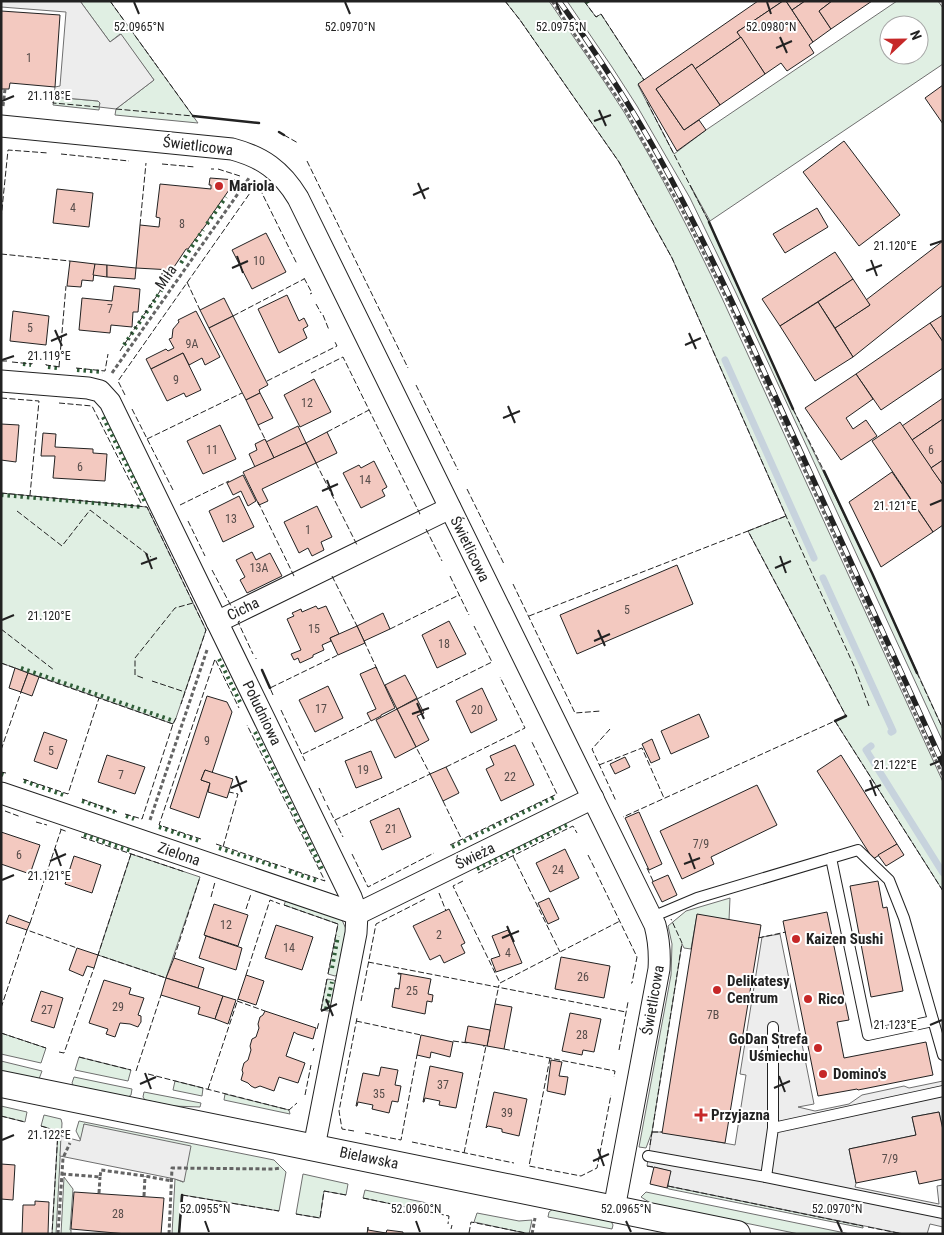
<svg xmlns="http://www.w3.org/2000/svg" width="944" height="1235" font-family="'Roboto Condensed',sans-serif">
	<rect width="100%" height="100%" fill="#fff"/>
	<!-- green -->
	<g fill="#e0efe3" stroke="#6f6f6f" fill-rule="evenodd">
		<path d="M80,1H110L198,123L115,115L116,109L154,80L120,34L110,42Z"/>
		<path d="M505,1H549C574,38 600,74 624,112C660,172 692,235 722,298L943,782V891L835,721L846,716L748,531L786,516L672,258L619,162L520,20Z"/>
		<path d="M567,1H584L596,17L601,14L644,80L638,85L674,154L706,130L897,1H938L943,8V64L710,221L690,185L709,222L793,409L872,573L943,729V742L736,293L690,198L637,106L612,67ZM889,25H919V55H889Z"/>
		<path d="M54,97L98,101L100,103L99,110L53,105Z"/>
		<path d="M1,493L147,507L206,630L176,718L173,724L1,663Z"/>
		<path d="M131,854L200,877L166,978L98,955Z"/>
		<path d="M730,898L729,920L697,915L691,949L684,948L682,944L652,1132L646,1148L639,1147L671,975L672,944L668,926L686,911Z"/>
		<path d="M286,900L335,917L342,920L346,929L339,974L335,976L328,974L338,924L284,905Z"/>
		<path d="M327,979L334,980L337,984L332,1009L328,1011L321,1010Z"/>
		<path d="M1,1033L46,1048L41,1063L1,1054Z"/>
		<path d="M79,1057L131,1070L128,1081L75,1070Z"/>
		<path d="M1,1061L42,1071L39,1079L1,1071Z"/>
		<path d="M74,1077L132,1089L131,1095L128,1097L74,1087L72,1083Z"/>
		<path d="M175,1081L203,1088L202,1096L173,1090Z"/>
		<path d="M144,1092L201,1103L200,1107L173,1106L145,1100L143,1097Z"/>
		<path d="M225,1094L289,1110L290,1114L224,1100Z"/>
		<path d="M1,1106L27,1112L25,1122L1,1116Z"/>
		<path d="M44,1115L61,1119L62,1123L56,1234H52L58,1131L41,1126Z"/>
		<path d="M79,1121L274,1160L286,1172L279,1211L183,1195L179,1234H172L175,1179L183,1182L84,1124L81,1141L76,1131Z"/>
		<path d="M303,1174L348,1184L346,1195L324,1191L320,1218L296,1214Z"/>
		<path d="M64,1177L73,1189L70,1230H71V1234H61Z"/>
		<path d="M668,1186L863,1226V1228L669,1189L667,1188Z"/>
		<path d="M365,1190L427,1203L425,1211L363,1198Z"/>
		<path d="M646,1192L850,1234H799L652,1204L641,1197Z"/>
		<path d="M553,1209L611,1221L613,1225L612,1229L548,1217L549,1212Z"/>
		<path d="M477,1213L519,1221L532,1220L529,1234L474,1222Z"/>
	</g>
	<!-- parking -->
	<g fill="#ededed" stroke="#6f6f6f">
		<path d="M1,1H80L110,42L121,34L154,80L116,109L99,107L100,103L98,101L54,97L55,87L60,86L66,12L1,7Z"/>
		<path d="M780,934L814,1104L798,1107L815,1111L849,1104L862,1095L904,1086L909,1088L943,1081V1130L939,1112L912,1117L916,1135L849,1149L856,1183L855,1187L939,1204L937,1186L943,1185V1227L930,1224L927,1234H904L668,1186L670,1171L647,1166L652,1132H662L735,1145L746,1075L740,1074L762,937Z"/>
		<path d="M84,1124L191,1146L184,1182L175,1179L60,1156L61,1136L80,1141Z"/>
	</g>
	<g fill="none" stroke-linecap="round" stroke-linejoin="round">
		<!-- stream -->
		<g stroke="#c7d3dd" stroke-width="7">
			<path d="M725,360L814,558"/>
			<path d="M823,578L893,731L891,732"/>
			<path d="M871,746L866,750L943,873"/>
		</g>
	</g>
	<!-- building -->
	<g fill="#f3c9c0" stroke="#222">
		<path d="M758,1H783L737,32L741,37L695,69L692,64L656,89L684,130L699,120L706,130L677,151L638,84Z"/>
		<path d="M783,1H786L813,42L809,45L814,53L787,71L781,63L765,74L737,32Z"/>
		<path d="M786,1H805L792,10Z"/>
		<path d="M805,1H832L819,11L831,29L813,42L792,10Z"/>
		<path d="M832,1H872L831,29L819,11Z"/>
		<path d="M1,11L60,15L55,87L10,83L9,89H1Z"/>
		<path d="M741,37L765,74L720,105L695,69Z"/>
		<path d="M692,64L720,105L684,130L656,89Z"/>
		<path d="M943,85V124L925,98Z"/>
		<path d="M844,141L900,215L859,246L803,172Z"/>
		<path d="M210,178L236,180L208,220V222L188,249H186L172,270L136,268L140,225L159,227L160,218L156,217L160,184L211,189V185H209Z"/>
		<path d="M57,189L93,193L89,227L53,223Z"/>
		<path d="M817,208L828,227L785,253L773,234Z"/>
		<path d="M266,233L286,272L252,289L232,250Z"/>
		<path d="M943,241V285L853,357L835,328L870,305L866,300Z"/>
		<path d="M835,252L853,279L780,326L762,299Z"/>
		<path d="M70,261L95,264L93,281L82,280L81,287L67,286Z"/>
		<path d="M95,264L107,265V277L93,275Z"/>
		<path d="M107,265L136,268L135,279L107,277Z"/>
		<path d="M853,279L870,305L835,328L818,302Z"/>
		<path d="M114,286L140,289L138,312H133L132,327L111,325L110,333L79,330L82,298L112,301Z"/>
		<path d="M287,295L299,321L304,318L308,326L303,329L307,338L279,353L258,309Z"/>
		<path d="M224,298L233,316L209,328L200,310Z"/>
		<path d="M818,302L853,357L815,381L780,326Z"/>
		<path d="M13,311L49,316L46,345L10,341Z"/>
		<path d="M196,311L220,357L205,365L202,358L189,365L183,353L151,369L146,359L166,349L168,351L174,348L169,339L172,338L173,329L179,322L178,320Z"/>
		<path d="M943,315V342L930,323Z"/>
		<path d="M233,316L268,385L259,390L260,393L246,400L209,328Z"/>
		<path d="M930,323L943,342V368L881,410L856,374Z"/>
		<path d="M183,353L201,390L186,397L184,393L167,401L151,369Z"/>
		<path d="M856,374L873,399L846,418L853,429L866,420L877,436L841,460L805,408Z"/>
		<path d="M314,379L331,412L300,427L284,395Z"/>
		<path d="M260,393L273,418L258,425L246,400Z"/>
		<path d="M943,398V419L912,440L902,426Z"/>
		<path d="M943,419V460L931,468L912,440Z"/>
		<path d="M900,422L943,485V525L933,532L872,441Z"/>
		<path d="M1,424L19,425L16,462L1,460Z"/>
		<path d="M220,425L236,459L203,474L187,441Z"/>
		<path d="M298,426L306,443L274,458L266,442Z"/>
		<path d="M327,432L337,453L316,463L306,443Z"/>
		<path d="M43,433L56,434L55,447L93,449V453L107,454L105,481L53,478L55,456H41Z"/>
		<path d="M265,439L274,458L255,467L249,454L257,450L255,444Z"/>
		<path d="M306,443L316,463L262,489L268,501L259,505L243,472Z"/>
		<path d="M943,460V485L931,468Z"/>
		<path d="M374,461L387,487L382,490L385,496L361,508L343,473L359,465L361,468Z"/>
		<path d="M892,472L933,532L881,567L849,502Z"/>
		<path d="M243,475L256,501L248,506L241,491L233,495L227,483Z"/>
		<path d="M239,496L254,527L223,542L209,511Z"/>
		<path d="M317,506L332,537L321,542L324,550L312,556L308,548L299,553L284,522Z"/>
		<path d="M252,552L256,560L270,553L282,576L247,593L240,580L245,577L236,560Z"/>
		<path d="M677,565L693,604L577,654L560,615Z"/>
		<path d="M316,606L318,609L326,606L339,634L330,638L331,641L322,645L324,650L313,655V657L300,663L298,658L294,660L291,654L301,650L287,619L294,616L292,613L301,609L302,612Z"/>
		<path d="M383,613L390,629L364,641L357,626Z"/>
		<path d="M449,621L466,654L437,668L422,635Z"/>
		<path d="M357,626L365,643L338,655L330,638Z"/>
		<path d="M376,667L395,708L381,715V716L371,721L367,713L376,709L360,674Z"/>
		<path d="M15,668L28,673L21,692L9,688Z"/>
		<path d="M28,673L39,677L32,696L21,692Z"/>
		<path d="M405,675L417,698L397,709L385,685Z"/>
		<path d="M328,686L343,718L315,732L299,700Z"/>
		<path d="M482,688L497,720L471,733L456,701Z"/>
		<path d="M207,696L227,702L232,712L212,773L205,770L201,780L210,783L199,818L170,808Z"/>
		<path d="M417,699L424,713L417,716L429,740L416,747L397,709Z"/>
		<path d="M397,709L416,747L395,758L376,720Z"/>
		<path d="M699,714L709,737L671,754L661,731Z"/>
		<path d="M44,732L67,740L57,769L34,761Z"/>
		<path d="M652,739L660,759L651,763L642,744Z"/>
		<path d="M515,745L534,785L501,801L486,769L494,765L490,756Z"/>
		<path d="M371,751L382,778L356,788L345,761Z"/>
		<path d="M107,755L145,767L135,794L98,782Z"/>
		<path d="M841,755L897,844L873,859L817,771Z"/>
		<path d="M625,757L630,767L615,774L610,764Z"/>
		<path d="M446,767L459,793L443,801L430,774Z"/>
		<path d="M205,770L233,779L227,798L208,792L210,783L201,780Z"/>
		<path d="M757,785L777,825L711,857L714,864L682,879L660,831Z"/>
		<path d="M399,808L411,837L382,850L370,821Z"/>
		<path d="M639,812L662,864L649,870L625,818Z"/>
		<path d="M1,832L40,845L30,874L1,864Z"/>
		<path d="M897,844L904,855L886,866L878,855Z"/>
		<path d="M565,849L579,878L550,892L536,863Z"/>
		<path d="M74,856L101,865L92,893L65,884Z"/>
		<path d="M668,875L677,895L662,902L652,882Z"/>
		<path d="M878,881L883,908L887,907L903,991L871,997L850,886Z"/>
		<path d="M549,898L559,919L548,924L538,903Z"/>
		<path d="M214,904L248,915L238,946L204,935Z"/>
		<path d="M449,909L465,943L461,945L465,953L444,963L440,955L430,960L413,926Z"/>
		<path d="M827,912L849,1020L837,1022L844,1058L926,1042L933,1075L858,1090L857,1089L818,1096L783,921Z"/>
		<path d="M697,914L761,925L725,1143L662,1133Z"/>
		<path d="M9,915L30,923L27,930L6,923Z"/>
		<path d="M276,925L313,937L302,970L265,958Z"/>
		<path d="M508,930L522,963L496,972L491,959L500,956L492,936Z"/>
		<path d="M206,936L242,948L236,970L199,958Z"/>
		<path d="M77,948L98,955L94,968L87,966L83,976L69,970Z"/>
		<path d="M561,957L610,966L604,998L555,989Z"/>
		<path d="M174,958L204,968L198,988L166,978Z"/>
		<path d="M398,973L431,979L428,994L433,995L432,1002L427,1001L425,1014L392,1007L395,988L399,989L401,974H398Z"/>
		<path d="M246,975L264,981L256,1005L238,999Z"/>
		<path d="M166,978L223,996L215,1019L198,1014L200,1007L161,995Z"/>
		<path d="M104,980L131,988L129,994L144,998L138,1015L141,1016V1022L139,1025L138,1027L130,1024L120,1023L115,1037L106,1034L108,1029L89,1023Z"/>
		<path d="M41,991L63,998L54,1028L31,1021Z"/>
		<path d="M223,996L236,1000L228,1024L215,1019Z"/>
		<path d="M495,1004L512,1007L504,1049L487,1046Z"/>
		<path d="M265,1011L316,1028L313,1039L297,1034L294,1032L286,1056L305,1063L298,1083L279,1077L274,1091L260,1086L255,1088L251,1086L248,1083L241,1080L243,1073L242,1070L244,1063L248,1060L251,1050L250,1046L252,1039L256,1037L259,1028L258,1024L260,1017L263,1015Z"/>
		<path d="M570,1013L601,1019L594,1052L583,1050L582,1055L562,1051Z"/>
		<path d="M468,1026L490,1030L487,1046L465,1042Z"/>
		<path d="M421,1035L453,1042L450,1057L431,1052L430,1058L417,1055Z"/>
		<path d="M551,1060L562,1062L559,1076L568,1077L565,1095L547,1091Z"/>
		<path d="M430,1066L463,1073L456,1108L439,1105L440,1101L425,1098L424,1102H423Z"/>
		<path d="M381,1067L398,1070L395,1085L401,1086L398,1102L392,1101L389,1113L372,1109L373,1105L358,1102L357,1106H356L363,1073L379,1076Z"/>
		<path d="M494,1092L527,1099L519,1136L502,1132V1129L488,1126L486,1128Z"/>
		<path d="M939,1112L943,1130V1179L919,1184L916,1171L856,1183L849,1149L916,1135L912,1117Z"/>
		<path d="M1,1164L15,1165L13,1200L1,1199Z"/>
		<path d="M654,1167L671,1171L667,1188L650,1184Z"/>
		<path d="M74,1192L164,1198L161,1234H127L71,1229Z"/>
		<path d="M35,1201L49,1202L48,1234H22L23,1205H35Z"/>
		<path d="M368,1227V1230L386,1233L387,1230L403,1232V1234H367Z"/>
	</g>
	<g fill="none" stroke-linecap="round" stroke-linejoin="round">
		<!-- service casing -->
		<g stroke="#222" stroke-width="12">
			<g id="service">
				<path d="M831,858L868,1035L933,1021"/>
				<path d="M652,917L697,898L858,850L889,880L904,918L943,1055"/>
				<path d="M773,1128V1027"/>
				<path d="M648,1156L766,1177L943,1213"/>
				<path d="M766,1177L773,1128L943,1091"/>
			</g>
		</g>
		<!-- minor casing -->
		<g stroke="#222" stroke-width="23">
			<g id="minor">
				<path d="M1,126L232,149C262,157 281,170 298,198L655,925C659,940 660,953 659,969L614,1209"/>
				<path d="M1,381L88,388L100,391L110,402L351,897L357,914L356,933L314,1147"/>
				<path d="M217,622L450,508"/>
				<path d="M1,793L357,914L593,798"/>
			</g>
		</g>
		<!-- tertiary casing -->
		<g stroke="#222" stroke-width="28">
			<path id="tertiary" d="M1,1084L737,1234"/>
		</g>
		<!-- path -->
		<g stroke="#646464" stroke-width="3" stroke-dasharray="4 2.5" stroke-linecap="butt">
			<path d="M552,1L625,109L682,210L730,306L943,776"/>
			<path d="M3,106L5,89"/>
			<path d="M112,373L249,178"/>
			<path d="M150,820L207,650"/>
			<path d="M62,1174L100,1177L101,1170L145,1176L172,1181"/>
			<path d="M99,1193L100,1177"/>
			<path d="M144,1196L145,1176"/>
			<path d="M58,1234L63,1158L70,1143"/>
			<path d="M169,1234L172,1168L274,1169L281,1168"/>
			<path d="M532,1234L535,1218"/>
		</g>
		<!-- service -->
		<use href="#service" stroke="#fff" stroke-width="10"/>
		<!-- minor -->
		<use href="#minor" stroke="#fff" stroke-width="21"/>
		<!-- tertiary -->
		<use href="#tertiary" stroke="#fff" stroke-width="26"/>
		<!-- rail casing -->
		<g stroke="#222" stroke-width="5.5">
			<path id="rail" d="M559,1C595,51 629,103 659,157C709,247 750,341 793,435C843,545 893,654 943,764"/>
		</g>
		<!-- rail -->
		<use href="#rail" stroke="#fff" stroke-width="4" stroke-dasharray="11" stroke-linecap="butt"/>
		<!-- hedge -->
		<g stroke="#2f5e38" stroke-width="4" stroke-dasharray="2.5 4" stroke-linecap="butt">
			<path d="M587,1L590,6"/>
			<path d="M231,190L238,180"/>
			<path d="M207,224L226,197"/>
			<path d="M181,263L203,230"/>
			<path d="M124,345L174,272"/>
			<path d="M23,364L31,365"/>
			<path d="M48,367L57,368"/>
			<path d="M77,370L103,372"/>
			<path d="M103,417L146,504"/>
			<path d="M1,495L142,507"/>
			<path d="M219,659L240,702"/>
			<path d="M21,668L174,721"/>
			<path d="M255,732L323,871"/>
			<path d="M1,774L4,775"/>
			<path d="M24,781L66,796"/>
			<path d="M82,801L115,812"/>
			<path d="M126,816L134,819"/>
			<path d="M159,827L199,841"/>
			<path d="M84,835L131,851"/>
			<path d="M452,847L557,796"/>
			<path d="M219,848L280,868"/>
			<path d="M477,869L569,824"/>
			<path d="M289,871L317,881"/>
			<path d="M332,968L338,936"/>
			<path d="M326,1009L332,982"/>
		</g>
		<!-- fence -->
		<g stroke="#222" stroke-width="1" stroke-dasharray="6 2.5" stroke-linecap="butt">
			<path d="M110,1L193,116"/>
			<path d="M505,1L520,20L619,162L672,258L786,516L854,666L869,706"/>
			<path d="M584,1L596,17L601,14L644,80"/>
			<path d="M54,92L53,103L99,107"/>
			<path d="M647,102L709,222"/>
			<path d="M116,109L193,116"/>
			<path d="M284,135L298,143"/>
			<path d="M61,154L129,161"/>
			<path d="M307,161L408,368"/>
			<path d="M162,164L195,167"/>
			<path d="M211,169H214"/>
			<path d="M218,169L240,176L237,180"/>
			<path d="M1,219L8,150L48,153"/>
			<path d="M140,225L146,163"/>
			<path d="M1,254L70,261"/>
			<path d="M304,278L312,293L310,294"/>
			<path d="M187,282L200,310"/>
			<path d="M316,304L321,313"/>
			<path d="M323,315L329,330"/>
			<path d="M233,316L304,279"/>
			<path d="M139,322L173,272"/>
			<path d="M120,351L137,325"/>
			<path d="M1,361H7"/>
			<path d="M12,362L32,364V363"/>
			<path d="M46,364V365L60,367"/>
			<path d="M59,367L66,286"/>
			<path d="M76,368L105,371L108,354"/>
			<path d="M311,373L343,357L409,491"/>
			<path d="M267,381L337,346L334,340"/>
			<path d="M416,385L458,470"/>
			<path d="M125,395L118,381L257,183L297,264"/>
			<path d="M1,398L39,401L30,495"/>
			<path d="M59,403L92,406L142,505"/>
			<path d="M132,409L173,490"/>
			<path d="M793,409L824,471"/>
			<path d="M258,425L266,441"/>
			<path d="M327,432L369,410"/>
			<path d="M147,439L242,393"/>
			<path d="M316,463L357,545"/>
			<path d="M467,489L504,564"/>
			<path d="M1,493L147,507L206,630L181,704"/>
			<path d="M410,494L420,514H419"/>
			<path d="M258,502L294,576H293"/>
			<path d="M180,505L229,481"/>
			<path d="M17,511L62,546L90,510L151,557"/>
			<path d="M188,521L205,556"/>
			<path d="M426,529L442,561"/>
			<path d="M748,531L786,516"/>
			<path d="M212,570L231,606H232"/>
			<path d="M332,576L357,626"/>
			<path d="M450,576L469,615"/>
			<path d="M513,584L575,713L601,711"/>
			<path d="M529,616L748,531L846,716L623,817"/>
			<path d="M240,621L238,622L253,654"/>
			<path d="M1,629L54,670"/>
			<path d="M390,629L459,595"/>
			<path d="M364,641L377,669"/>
			<path d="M256,659V658"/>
			<path d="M1,663L15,668"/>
			<path d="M917,673L943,729"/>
			<path d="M39,677L173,724"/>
			<path d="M143,678L135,675V658L175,608L193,603"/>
			<path d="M152,681L185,692"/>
			<path d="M273,695L270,688L338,655"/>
			<path d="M417,699L492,662L474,626"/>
			<path d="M281,710L305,761"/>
			<path d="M835,721L943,891"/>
			<path d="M610,729L592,749L616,801"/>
			<path d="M1,750L21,692"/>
			<path d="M303,754L371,721"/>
			<path d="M599,765L642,748L664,798"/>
			<path d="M446,767L525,728L500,677"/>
			<path d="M1,772L6,773"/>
			<path d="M23,779L68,794L99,698"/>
			<path d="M319,788L325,801"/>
			<path d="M82,799L117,812"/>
			<path d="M443,801L462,840"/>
			<path d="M327,805L343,837"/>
			<path d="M5,811L21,817"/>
			<path d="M125,814L142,819L173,724L176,718"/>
			<path d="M335,820L430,774L416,747"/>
			<path d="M36,822L47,825"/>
			<path d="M60,829L68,832"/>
			<path d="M81,837L185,872"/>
			<path d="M201,839L159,825L215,659L239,708"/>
			<path d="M216,844L325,881L247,725"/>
			<path d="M450,845L557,794L531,740"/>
			<path d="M223,847L238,794L229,792"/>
			<path d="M131,854L98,955L166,978"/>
			<path d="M352,854L368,887L434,853"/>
			<path d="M588,855L595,869"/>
			<path d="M513,856L560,952"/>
			<path d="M647,868L653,881"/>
			<path d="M596,872L637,957L632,983H631"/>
			<path d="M478,873L573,826L577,833"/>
			<path d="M463,881L453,886L500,983L620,921"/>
			<path d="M439,893L446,911"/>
			<path d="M211,897L215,882"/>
			<path d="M284,905L338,924L328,974"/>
			<path d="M246,909L251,894"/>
			<path d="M30,923L61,830"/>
			<path d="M758,938L786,932"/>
			<path d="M174,958L200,877"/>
			<path d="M368,962L626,1012"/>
			<path d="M246,975L270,900L280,904"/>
			<path d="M237,1001L265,1011"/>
			<path d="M361,1001L376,924L427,898"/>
			<path d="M495,1004L499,985"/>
			<path d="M1,1008L27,930L77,948"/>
			<path d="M321,1010L327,979"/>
			<path d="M356,1021L421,1035"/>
			<path d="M317,1029L319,1022"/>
			<path d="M1,1033L46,1048"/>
			<path d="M453,1041L468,1043"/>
			<path d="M504,1049L615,1071L614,1077"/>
			<path d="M619,1050L628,1002H627"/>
			<path d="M313,1051L314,1048"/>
			<path d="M59,1052L64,1053L94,968"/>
			<path d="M79,1057L131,1070"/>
			<path d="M550,1058L529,1166L581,1176L597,1168L611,1095"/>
			<path d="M136,1071L161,995"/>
			<path d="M148,1074L289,1110L297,1103"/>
			<path d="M208,1089L238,999"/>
			<path d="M305,1095L311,1065"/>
			<path d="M1,1116L25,1122"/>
			<path d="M41,1126L58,1131L52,1234"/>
			<path d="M354,1131L342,1129L339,1111L357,1018"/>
			<path d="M652,1132H662"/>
			<path d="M365,1133L401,1140L417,1055"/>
			<path d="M412,1142L514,1163"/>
			<path d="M650,1145L682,943L671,919"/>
			<path d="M464,1153L486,1046H483"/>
			<path d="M647,1166L654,1167"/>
			<path d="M668,1186L863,1226"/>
			<path d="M182,1195L279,1211"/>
			<path d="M363,1198L449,1216L448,1224"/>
			<path d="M296,1214L320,1218L324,1191L346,1195"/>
			<path d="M868,1227L903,1234"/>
			<path d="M451,1229L452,1225"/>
			<path d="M469,1233L471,1222L526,1233V1234"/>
		</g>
		<!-- wall -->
		<g stroke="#222" stroke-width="2.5">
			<path d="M193,116L259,123"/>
			<path d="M279,132L284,135"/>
			<path d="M709,222L793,409"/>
			<path d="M824,471L872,573L917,673"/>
			<path d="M262,670L270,688"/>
			<path d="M835,721L846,716"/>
			<path d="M179,1234L182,1195"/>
		</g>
	</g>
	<!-- ticks -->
	<path fill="none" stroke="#222" stroke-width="2" d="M134,2L139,14M345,2L350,14M556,2L561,14M767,2L771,14M780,37L787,53M776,48L792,41M2,101L14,96M599,110L606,126M594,121L611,115M418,183L425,199M413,195L429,188M930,245L942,241M237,256L243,273M871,260L877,276M232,268L248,261M866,271L882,265M55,330L62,346M689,333L696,349M51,341L67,334M685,345L701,338M2,360L14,356M508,406L515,423M503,418L520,411M327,480L333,496M322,491L338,484M930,505L942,500M146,553L152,569M780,556L786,573M141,564L157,558M775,568L791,561M2,620L14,615M598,630L605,646M594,641L610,634M417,703L424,719M412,714L429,708M930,765L942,760M236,776L242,792M870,780L876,796M231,788L247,781M865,791L881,785M55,849L61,866M689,853L695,869M50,861L66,854M684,864L700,858M2,880L14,875M507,926L514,942M502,938L519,931M326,999L333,1016M321,1011L337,1004M930,1025L942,1020M145,1073L151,1089M779,1076L785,1092M140,1084L156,1077M774,1088L790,1081M2,1140L14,1135M598,1149L604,1166M593,1161L609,1154M205,1221L209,1232M416,1221L420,1232M626,1221L631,1232M837,1221L842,1232"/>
	<!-- markers -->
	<g fill="#c62828" stroke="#fff" stroke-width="2">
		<circle cx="219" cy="186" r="5"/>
		<circle cx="796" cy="939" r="5"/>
		<circle cx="717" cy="990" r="5"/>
		<circle cx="808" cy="999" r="5"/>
		<circle cx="818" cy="1048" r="5"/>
		<circle cx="823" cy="1074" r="5"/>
		<path d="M698.5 1107.5h5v5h5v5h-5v5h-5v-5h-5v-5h5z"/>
	</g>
	<g text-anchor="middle" stroke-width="4" stroke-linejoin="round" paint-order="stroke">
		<!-- number labels -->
		<g font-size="12" fill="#564c4a">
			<text x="29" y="62">1</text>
			<text x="73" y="212">4</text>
			<text x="182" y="228">8</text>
			<text x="259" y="265">10</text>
			<text x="110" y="313">7</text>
			<text x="30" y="332">5</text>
			<text x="192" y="348">9A</text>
			<text x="176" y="384">9</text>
			<text x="307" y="407">12</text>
			<text x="212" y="454">11</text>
			<text x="931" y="454">6</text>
			<text x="80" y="471">6</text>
			<text x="365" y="484">14</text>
			<text x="231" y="523">13</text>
			<text x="308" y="534">1</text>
			<text x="259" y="572">13A</text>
			<text x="627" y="614">5</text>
			<text x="314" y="633">15</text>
			<text x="444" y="648">18</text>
			<text x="321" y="713">17</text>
			<text x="477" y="714">20</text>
			<text x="207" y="745">9</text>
			<text x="51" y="755">5</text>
			<text x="363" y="774">19</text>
			<text x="121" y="779">7</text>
			<text x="510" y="781">22</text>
			<text x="391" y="833">21</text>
			<text x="701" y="848">7/9</text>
			<text x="19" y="859">6</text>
			<text x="558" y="874">24</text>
			<text x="226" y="929">12</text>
			<text x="439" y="939">2</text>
			<text x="289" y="952">14</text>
			<text x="508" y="957">4</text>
			<text x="583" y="981">26</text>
			<text x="412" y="995">25</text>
			<text x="118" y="1011">29</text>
			<text x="47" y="1014">27</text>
			<text x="713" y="1019">7B</text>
			<text x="582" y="1039">28</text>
			<text x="443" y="1089">37</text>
			<text x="379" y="1098">35</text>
			<text x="507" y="1117">39</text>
			<text x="890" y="1163">7/9</text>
			<text x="118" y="1218">28</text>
		</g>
		<!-- street labels -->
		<g font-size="15" fill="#222" stroke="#fff">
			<text transform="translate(198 146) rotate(7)" y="5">Świetlicowa</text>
			<text transform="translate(166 277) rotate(-55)" y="5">Miła</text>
			<text transform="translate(470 549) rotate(64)" y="5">Świetlicowa</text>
			<text transform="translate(243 609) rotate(-26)" y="5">Cicha</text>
			<text transform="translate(262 713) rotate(64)" y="5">Południowa</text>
			<text transform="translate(179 854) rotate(19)" y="5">Zielona</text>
			<text transform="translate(475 856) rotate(-26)" y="5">Świeża</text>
			<text transform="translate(653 1000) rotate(-80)" y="5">Świetlicowa</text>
			<text transform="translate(369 1158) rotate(12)" y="5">Bielawska</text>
		</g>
		<!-- poi labels -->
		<g font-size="15" font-weight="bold" fill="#222" stroke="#fff" text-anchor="start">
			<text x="229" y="191">Mariola</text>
			<text x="806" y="944">Kaizen Sushi</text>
			<text x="727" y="986">Delikatesy<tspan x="727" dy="17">Centrum</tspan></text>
			<text x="818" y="1004">Rico</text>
			<text x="808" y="1044" text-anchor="end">GoDan Strefa<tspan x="808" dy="17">Uśmiechu</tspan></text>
			<text x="833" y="1079">Domino's</text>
			<text x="711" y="1120">Przyjazna</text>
		</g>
	</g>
	<g font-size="12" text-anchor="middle" fill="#222" stroke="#fff" stroke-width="4" stroke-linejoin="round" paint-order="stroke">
		<text x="139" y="31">52.0965°N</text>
		<text x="350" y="31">52.0970°N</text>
		<text x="561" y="31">52.0975°N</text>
		<text x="771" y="31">52.0980°N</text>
		<text x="49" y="100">21.118°E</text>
		<text x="895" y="250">21.120°E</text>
		<text x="49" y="360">21.119°E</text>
		<text x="895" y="510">21.121°E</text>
		<text x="49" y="620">21.120°E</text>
		<text x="895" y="769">21.122°E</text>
		<text x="49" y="880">21.121°E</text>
		<text x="895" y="1029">21.123°E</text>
		<text x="49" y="1139">21.122°E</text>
		<text x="205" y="1213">52.0955°N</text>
		<text x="416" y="1213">52.0960°N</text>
		<text x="626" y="1213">52.0965°N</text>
		<text x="837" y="1213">52.0970°N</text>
	</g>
	<!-- border -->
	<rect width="944" height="1235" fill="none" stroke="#222222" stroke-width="5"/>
	<!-- north arrow -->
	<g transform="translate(904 40) rotate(68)"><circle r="24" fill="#ffffff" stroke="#a7a7a7"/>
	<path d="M0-4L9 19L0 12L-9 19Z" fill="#c62828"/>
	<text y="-8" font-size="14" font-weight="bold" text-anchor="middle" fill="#222222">N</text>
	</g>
</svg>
